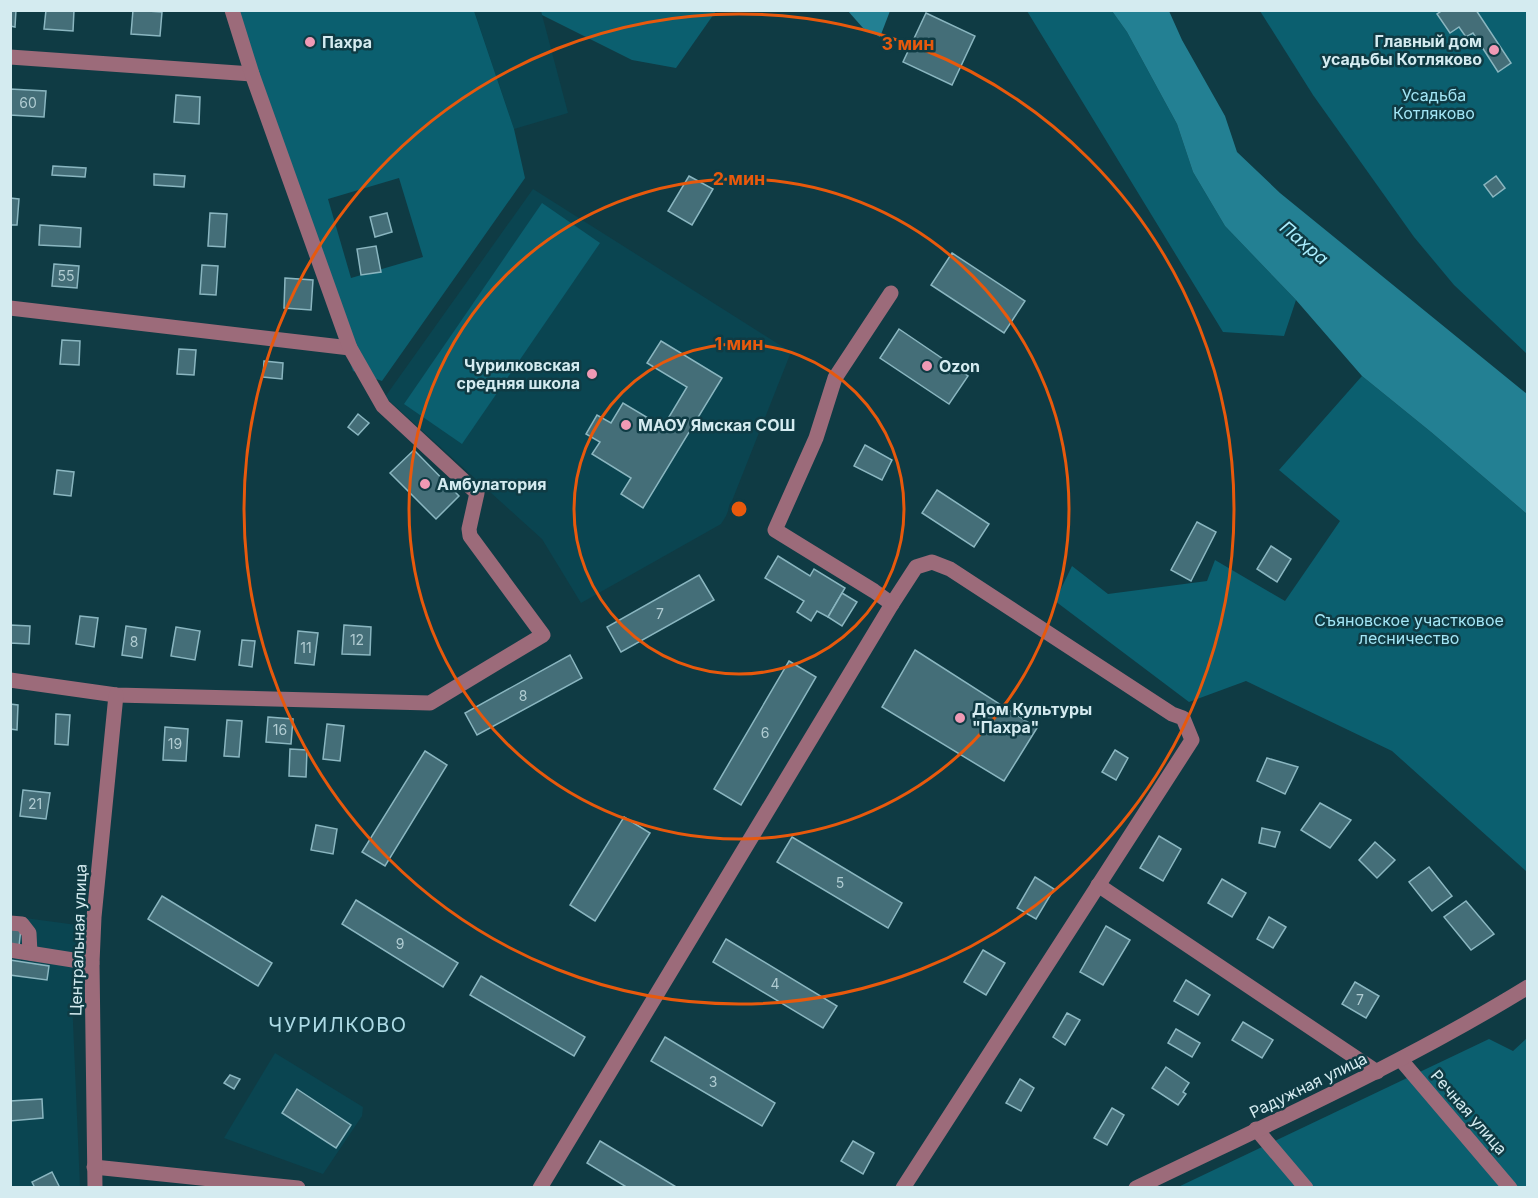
<svg xmlns="http://www.w3.org/2000/svg" width="1538" height="1198" font-family="Inter,sans-serif">
	<rect width="100%" height="100%" fill="#0f3b44"/>
	<!-- built -->
	<g fill="#0a4551">
		<path d="M474,11H541L568,113L514,129Z"/>
		<path d="M533,189L791,352L726,516L721,524L581,603L542,539L385,397Z"/>
		<path d="M10,916L77,925L72,999L80,1187H11Z"/>
		<path d="M275,1053L363,1107L362,1116L323,1174L224,1138Z"/>
	</g>
	<!-- green -->
	<g fill="#0b5f6f" fill-rule="evenodd">
		<path d="M231,11H474L514,129L525,178L382,381L353,371ZM399,178L423,257L351,278L328,199Z"/>
		<path d="M541,11V10L716,11L676,68L632,60L542,15Z"/>
		<path d="M1027,11H1112L1127,32L1177,124L1193,172L1225,226L1296,300L1284,336L1223,332Z"/>
		<path d="M1260,11H1527V354L1454,285L1414,237L1313,95Z"/>
		<path d="M542,203L600,243L462,444L404,404Z"/>
		<path d="M1362,376L1431,432L1527,514V872L1392,751L1246,681L1189,702L1055,601L1072,566L1108,594L1207,581L1215,560L1285,601L1340,521L1279,470Z"/>
		<path d="M1527,1038V1187L1176,1188L1489,1039L1513,1051Z"/>
	</g>
	<!-- water -->
	<g fill="#238093">
		<path d="M848,11H890L880,37L863,28Z"/>
		<path d="M1112,11H1169L1182,40L1225,116L1237,152L1280,193L1527,394V514L1431,432L1362,376L1296,300L1225,226L1193,172L1177,124L1127,32Z"/>
	</g>
	<!-- building -->
	<g fill="#446e78" stroke="#8ab6c0" stroke-width="1.5">
		<path d="M10,10H16L15,27L10,26Z"/>
		<path d="M46,10H74L73,31L44,29Z"/>
		<path d="M133,10L162,12L160,36L131,34Z"/>
		<path d="M1443,10H1476L1511,63L1498,72L1473,33L1466,37L1459,27L1450,33L1437,14Z"/>
		<path d="M926,13L975,36L952,85L903,62Z"/>
		<path d="M10,89L46,91L44,117L10,115Z"/>
		<path d="M176,95L200,97L199,124L174,122Z"/>
		<path d="M53,166L86,168L85,177L52,175Z"/>
		<path d="M154,174L185,176L184,187L154,185Z"/>
		<path d="M689,176L713,189L692,225L668,211Z"/>
		<path d="M1496,176L1505,188L1493,197L1484,185Z"/>
		<path d="M10,198L19,199L17,225H10Z"/>
		<path d="M210,213L227,214L225,247L208,246Z"/>
		<path d="M387,213L392,232L375,237L370,217Z"/>
		<path d="M40,225L81,228L80,247L39,245Z"/>
		<path d="M376,246L381,272L361,275L357,249Z"/>
		<path d="M952,253L1025,301L1004,333L931,285Z"/>
		<path d="M54,264L79,266L77,288L52,286Z"/>
		<path d="M202,265L218,266L216,295L200,294Z"/>
		<path d="M285,278L313,280L311,310L284,308Z"/>
		<path d="M899,329L968,376L949,404L880,358Z"/>
		<path d="M62,340L80,341L79,365L60,364Z"/>
		<path d="M661,341L722,378L643,508L621,494L631,478L592,454L600,442L586,434L597,415L611,423L623,403L663,427L687,387L647,363Z"/>
		<path d="M179,349L196,350L194,375L177,374Z"/>
		<path d="M264,361L283,363L282,379L263,377Z"/>
		<path d="M358,414L369,423L358,435L348,427Z"/>
		<path d="M865,445L892,460L882,480L854,466Z"/>
		<path d="M414,450L459,496L436,519L390,473Z"/>
		<path d="M57,470L74,472L71,496L54,494Z"/>
		<path d="M937,490L989,524L974,547L922,513Z"/>
		<path d="M1197,522L1216,532L1191,581L1171,570Z"/>
		<path d="M1271,546L1291,559L1277,582L1257,569Z"/>
		<path d="M778,556L810,576L814,569L845,588L828,617L817,611L811,621L797,612L804,601L765,578Z"/>
		<path d="M699,575L714,600L621,652L607,627Z"/>
		<path d="M842,593L857,602L842,626L828,617Z"/>
		<path d="M80,616L98,618L94,647L76,644Z"/>
		<path d="M10,625L30,626L29,644L10,643Z"/>
		<path d="M344,625L371,627L370,655L342,654Z"/>
		<path d="M126,626L146,629L142,658L122,655Z"/>
		<path d="M176,627L200,631L195,660L171,656Z"/>
		<path d="M298,631L318,633L314,665L295,663Z"/>
		<path d="M242,640L255,641L252,667L239,665Z"/>
		<path d="M915,650L1037,728L1004,781L882,707Z"/>
		<path d="M570,655L582,678L477,735L465,713Z"/>
		<path d="M789,661L816,677L741,805L714,789Z"/>
		<path d="M10,704L18,705L17,730L10,729Z"/>
		<path d="M56,714L70,715L68,745L55,744Z"/>
		<path d="M268,717L293,719L291,744L266,742Z"/>
		<path d="M227,720L242,721L239,757L224,756Z"/>
		<path d="M327,724L344,726L340,761L323,759Z"/>
		<path d="M165,727L188,729L186,761L163,760Z"/>
		<path d="M290,749L307,750L306,777L289,776Z"/>
		<path d="M1115,750L1128,758L1116,780L1102,772Z"/>
		<path d="M425,751L447,765L385,866L362,852Z"/>
		<path d="M1267,758L1298,767L1285,794L1257,781Z"/>
		<path d="M23,790L50,793L46,819L20,816Z"/>
		<path d="M1320,803L1351,820L1330,848L1301,830Z"/>
		<path d="M624,817L650,833L595,921L570,905Z"/>
		<path d="M316,825L337,829L333,854L311,850Z"/>
		<path d="M1262,828L1280,832L1275,847L1259,843Z"/>
		<path d="M1159,836L1181,849L1163,881L1140,868Z"/>
		<path d="M792,837L902,903L888,928L777,862Z"/>
		<path d="M1375,842L1395,860L1377,878L1359,860Z"/>
		<path d="M1429,867L1452,896L1432,911L1409,882Z"/>
		<path d="M1035,877L1054,889L1036,919L1017,908Z"/>
		<path d="M1222,879L1246,893L1232,917L1208,903Z"/>
		<path d="M162,896L272,963L258,986L148,919Z"/>
		<path d="M356,900L458,963L443,987L342,924Z"/>
		<path d="M1466,901L1494,934L1471,950L1444,917Z"/>
		<path d="M1269,917L1286,927L1273,948L1257,939Z"/>
		<path d="M10,926L21,928L19,946L10,944Z"/>
		<path d="M1106,926L1130,940L1103,985L1080,972Z"/>
		<path d="M726,939L837,1006L823,1028L713,962Z"/>
		<path d="M983,950L1005,963L986,995L964,982Z"/>
		<path d="M10,960L49,966L47,980L10,975Z"/>
		<path d="M481,976L585,1037L574,1056L470,995Z"/>
		<path d="M1186,980L1210,995L1198,1015L1174,1001Z"/>
		<path d="M1355,982L1379,996L1366,1018L1342,1004Z"/>
		<path d="M1067,1013L1080,1020L1065,1045L1053,1037Z"/>
		<path d="M1243,1022L1273,1040L1262,1058L1232,1040Z"/>
		<path d="M1176,1029L1200,1043L1192,1057L1168,1043Z"/>
		<path d="M665,1037L775,1103L762,1126L651,1061Z"/>
		<path d="M1166,1067L1189,1083L1183,1092L1186,1094L1178,1105L1152,1088Z"/>
		<path d="M230,1075L240,1079L234,1089L224,1083Z"/>
		<path d="M1020,1079L1034,1088L1021,1111L1006,1103Z"/>
		<path d="M297,1089L351,1125L336,1148L282,1113Z"/>
		<path d="M42,1099L43,1118L10,1121V1101Z"/>
		<path d="M1112,1108L1124,1115L1107,1145L1094,1138Z"/>
		<path d="M600,1141L678,1188H628L587,1163Z"/>
		<path d="M853,1141L874,1153L863,1174L841,1161Z"/>
		<path d="M52,1172L60,1188H35L32,1182Z"/>
	</g>
	<g fill="none" stroke-linecap="round" stroke-linejoin="round">
		<!-- minor -->
		<g stroke="#9c6b7a" stroke-width="15">
			<path d="M10,57L252,74"/>
			<path d="M891,293L835,378L816,438L775,530L874,591L892,604"/>
			<path d="M10,308L350,348"/>
			<path d="M10,680L116,695L430,703L543,635L470,536L469,529L477,493L383,406L350,348L252,74L232,10"/>
			<path d="M1098,885L1377,1072"/>
			<path d="M10,923L22,924L29,933L30,953"/>
			<path d="M10,950L92,963"/>
			<path d="M1401,1060L1510,1188"/>
			<path d="M1256,1129L1306,1188"/>
			<path d="M94,1167L298,1188"/>
			<path d="M95,1188L92,963L94,917L116,695"/>
			<path d="M540,1188L892,604L916,567L932,562L950,569L1172,714L1183,718L1192,740L903,1188"/>
			<path d="M1136,1188C1268,1124 1403,1064 1528,987"/>
		</g>
	</g>
	<!-- distance rings -->
	<g fill="none" stroke="#e8590c" stroke-width="3">
		<circle cx="739" cy="509" r="165"/>
		<circle cx="739" cy="509" r="330"/>
		<circle cx="739" cy="509" r="495"/>
	</g>
	<!-- markers -->
	<g fill="#f09ab5" stroke="#0f3b44" stroke-width="2">
		<circle cx="310" cy="42" r="6"/>
		<circle cx="1494" cy="50" r="6"/>
		<circle cx="927" cy="366" r="6"/>
		<circle cx="592" cy="374" r="6"/>
		<circle cx="626" cy="425" r="6"/>
		<circle cx="425" cy="484" r="6"/>
		<circle cx="960" cy="718" r="6"/>
	</g>
	<g text-anchor="middle" stroke-width="5" stroke-linejoin="round" paint-order="stroke">
		<!-- number labels -->
		<g font-size="14" fill="#b0ccd2">
			<text x="28" y="108">60</text>
			<text x="66" y="281">55</text>
			<text x="660" y="619">7</text>
			<text x="357" y="645">12</text>
			<text x="134" y="647">8</text>
			<text x="306" y="653">11</text>
			<text x="523" y="701">8</text>
			<text x="280" y="735">16</text>
			<text x="765" y="738">6</text>
			<text x="175" y="749">19</text>
			<text x="35" y="809">21</text>
			<text x="840" y="888">5</text>
			<text x="400" y="949">9</text>
			<text x="775" y="989">4</text>
			<text x="1360" y="1005">7</text>
			<text x="713" y="1087">3</text>
		</g>
		<!-- poi labels -->
		<g font-size="16" font-weight="bold" fill="#d4ebf0" stroke="#0f3b44" text-anchor="start">
			<text x="1482" y="47" text-anchor="end">Главный дом<tspan x="1482" dy="18">усадьбы Котляково</tspan></text>
			<text x="322" y="48">Пахра</text>
			<text x="580" y="371" text-anchor="end">Чурилковская<tspan x="580" dy="18">средняя школа</tspan></text>
			<text x="939" y="372">Ozon</text>
			<text x="638" y="431">МАОУ Ямская СОШ</text>
			<text x="437" y="490">Амбулатория</text>
			<text x="972" y="715">Дом Культуры<tspan x="972" dy="18">"Пахра"</tspan></text>
		</g>
		<!-- park labels -->
		<g font-size="16" fill="#a3e6f6" stroke="#0f3b44">
			<text x="1434" y="101">Усадьба<tspan x="1434" dy="18">Котляково</tspan></text>
			<text x="1409" y="626">Съяновское участковое<tspan x="1409" dy="18">лесничество</tspan></text>
		</g>
		<!-- street labels -->
		<g font-size="16" fill="#d4ebf0" stroke="#0f3b44">
			<text transform="translate(78 940) rotate(-88)" y="6">Центральная улица</text>
			<text transform="translate(1308 1085) rotate(-26)" y="6">Радужная улица</text>
			<text transform="translate(1469 1112) rotate(49)" y="6">Речная улица</text>
		</g>
		<!-- water labels -->
		<g font-size="18" font-style="italic" fill="#abefff" stroke="#0f3b44">
			<text transform="translate(1304 243) rotate(40)" y="6">Пахра</text>
		</g>
		<!-- quarter labels -->
		<g font-size="20" letter-spacing="1.5" fill="#addbe6" stroke="#0f3b44">
			<text x="338" y="1032">ЧУРИЛКОВО</text>
		</g>
	</g>
	<circle cx="739" cy="509" r="9" fill="#e8590c" stroke="#0f3b44" stroke-width="3"/>
	<g font-size="18" text-anchor="middle" font-weight="bold" fill="#e8590c" stroke="#0f3b44" stroke-width="5" stroke-linejoin="round" paint-order="stroke">
		<text x="908" y="50">3 мин</text>
		<text x="739" y="185">2 мин</text>
		<text x="739" y="350">1 мин</text>
	</g>
	<!-- border -->
	<rect width="1538" height="1198" fill="none" stroke="#d4ebf0" stroke-width="24"/>
</svg>
